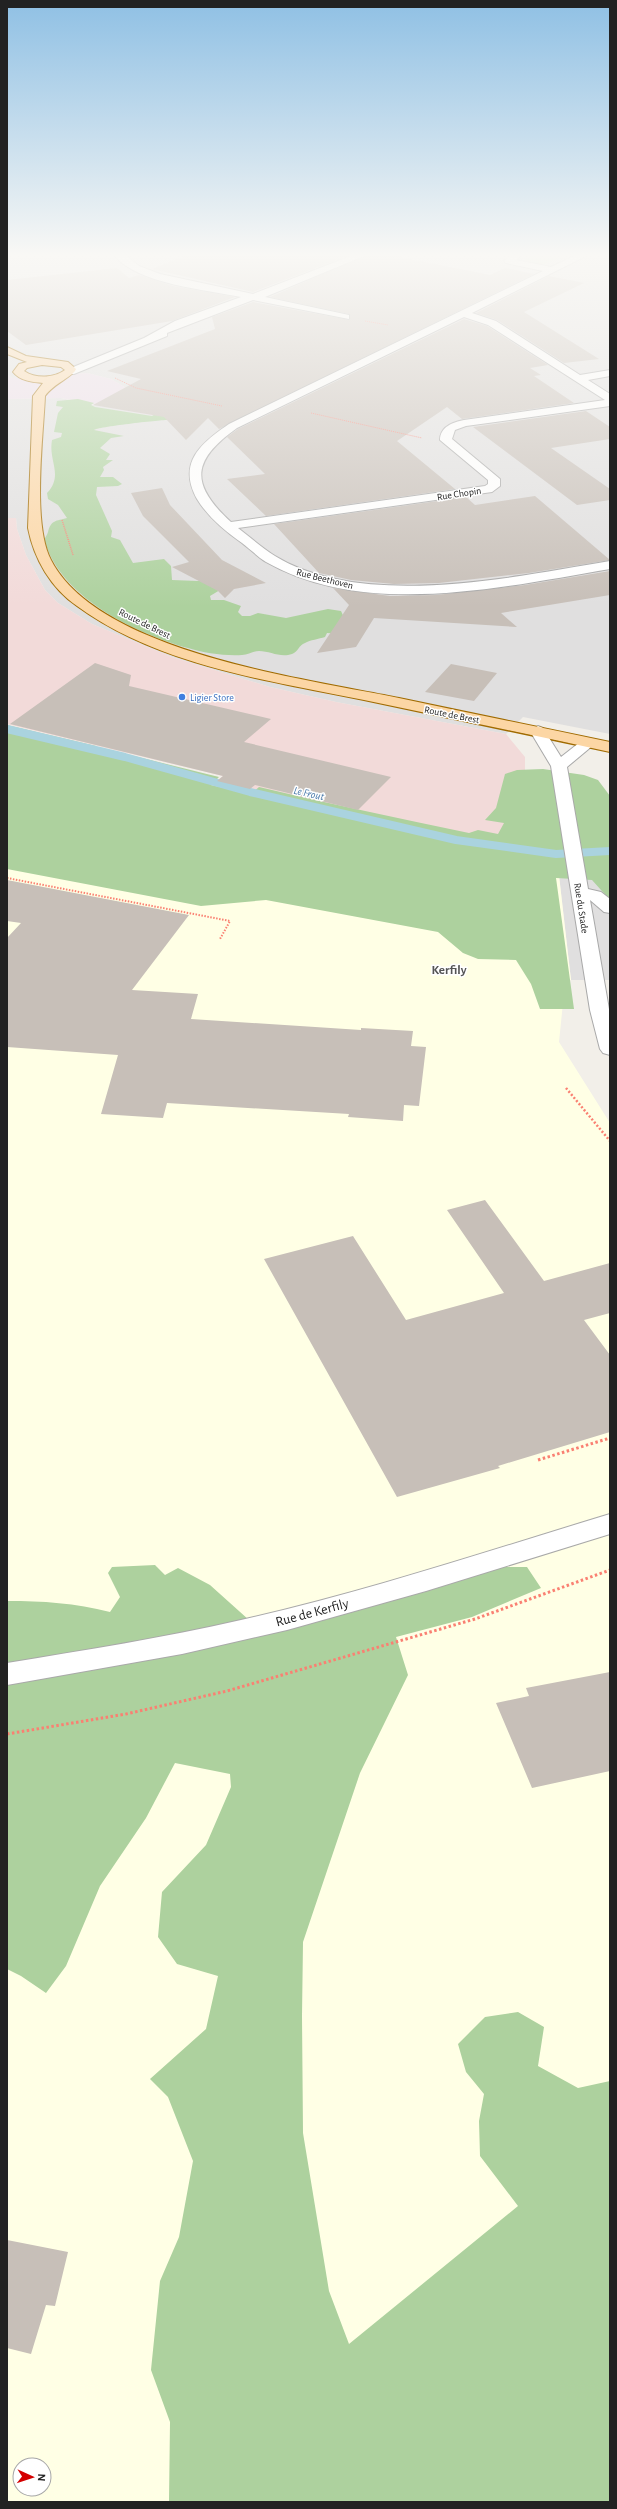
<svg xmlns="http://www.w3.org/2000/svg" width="617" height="2509" font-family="'Alegreya Sans',sans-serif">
	<rect width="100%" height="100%" fill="#f2efe9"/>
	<!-- residential -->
	<g fill="#e0dfdf">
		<path d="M7,256H610V734L523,717L506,734L336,702L270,687L172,657L92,624L58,603L45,590L26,555L17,529L16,518H7V399L61,398L93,405L126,388L111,379L87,373L12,378L7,374Z"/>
		<path d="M610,855V980H571L557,858Z"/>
	</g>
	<!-- commercial -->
	<path fill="#f2dad9" d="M7,518H16L17,529L26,555L45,590L58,603L92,624L172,657L270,687L336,702L506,734L525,757V824L515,847L471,839L250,789L217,781L223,776L7,724Z"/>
	<!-- industrial -->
	<path fill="#ebdbe8" d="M87,373L111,379L126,388L178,399L151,415L61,398L7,399V374L12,378Z"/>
	<!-- education -->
	<path fill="#ffffe5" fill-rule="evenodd" d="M7,733L231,791L557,858L571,980L565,983L559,1042L610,1123V2413L559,2502H7ZM20,2465H44V2489H20Z"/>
	<!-- grass -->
	<path fill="#cdebb0" d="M530,256L562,257L542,265L524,261Z"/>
	<!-- forest -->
	<g fill="#add19e">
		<path d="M182,398L167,420C159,420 97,427 94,430L124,436L111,438L100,448L110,454L106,460H113L103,467L104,470L100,477H113L122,484L118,486L97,487L96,495L112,531L111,537L120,540L133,563L164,559L171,566L172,580L198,581L209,578L220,590L210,596L211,600H224L241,606L238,612L242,616H250L258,613L286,618L328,609L341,611L346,622L343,634L327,633L325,637C319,639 310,640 305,643C299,645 298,652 292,654C280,658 270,651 259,651C253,651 248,655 242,655C224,656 204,653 188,648C137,634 64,599 46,545C43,538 46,538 48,532C51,520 56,521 67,518L58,505L48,499L47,493C64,475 48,461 52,440L61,437L62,433L54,432L58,413L63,407L56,406L57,401L78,399L94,403L91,405L95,407L152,416Z"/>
		<path d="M7,725L96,746L94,749L134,756L219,777L211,785L251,794L259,787C329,804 399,818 469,833L478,830L498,834L504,823L485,820L496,808L505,774L517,770L543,769L584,775L598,780L610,796V900L592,880L556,878L574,1009H540L531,984L516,960L478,959L463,953L438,932L266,900L201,906L7,869Z"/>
		<path d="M155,1565L165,1575L178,1568L210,1585L249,1620L495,1567H527L541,1588L472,1617L396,1637L408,1675L360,1773L303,1942L302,2016L303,2133L329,2291L349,2344L518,2206L480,2156L479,2121L484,2094L466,2072L458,2044L485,2017L518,2012L544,2027L538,2066L578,2088L610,2081V2502H169L170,2422L151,2370L160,2281L179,2237L193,2161L168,2097L150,2079L206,2029L218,1976L177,1964L158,1937L162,1892L206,1845L231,1787L230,1774L175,1763L146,1818L100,1886L66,1966L46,1993L21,1976L7,1969V1601C43,1601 75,1603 110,1612L120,1597L108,1573L112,1567Z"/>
	</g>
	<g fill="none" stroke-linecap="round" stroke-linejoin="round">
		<!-- stream -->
		<path stroke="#aad3df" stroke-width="8" d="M7,729L125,757L250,792L456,840L556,854L610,851"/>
	</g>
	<!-- building -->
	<g fill="#c7bfb8">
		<path d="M184,256H347L253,292L152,269Z"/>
		<path d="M365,256H395L490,275L505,268L534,274L219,429L208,418L186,440L164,417L93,405L141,379L107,371L215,329L212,317L253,302L350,320L349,314L270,297Z"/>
		<path d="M117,268L129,278L139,275L173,286L235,297L172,321L26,345L7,331V280Z"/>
		<path d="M549,276L584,283L524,312L599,359L564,363L497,320L476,313Z"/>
		<path d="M464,319L487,326L548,365L530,368L541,375L534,376L574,403L462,419L447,407L397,441L455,489L266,516L227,479L265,474L227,437L238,429Z"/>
		<path d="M586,411L610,427V439L551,448L610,489V500L577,505L473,427Z"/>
		<path d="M162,488L170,505L222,560L266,583L234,589L225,598L218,591L172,567L189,562L143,516L131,493Z"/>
		<path d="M535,496L610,560L529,573L439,583L394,584L351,580L319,573L274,524L466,497L475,505Z"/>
		<path d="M610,571V595L501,613L517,627L374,618L356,647L317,653L349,605L333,588L390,596L436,595L525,585Z"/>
		<path d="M95,663L131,675L129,686L271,719L244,742L391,777L358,810L255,785L250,789L217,781L223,776L10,724Z"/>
		<path d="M451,664L497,673L474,701L425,692Z"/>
		<path d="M7,880L189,915L132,990L198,994L191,1019L361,1030V1028L413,1031L411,1046L426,1047L419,1106L404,1105L403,1121L348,1117L349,1114L167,1103L163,1118L101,1114L118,1055L7,1047V938L21,923L7,921Z"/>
		<path d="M485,1200L544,1281L610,1263V1313L584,1320L610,1355V1432L498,1466L500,1468L397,1497L264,1259L353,1236L406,1320L504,1293L447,1210Z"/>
		<path d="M610,1672V1771L532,1788L496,1703L529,1696L526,1688Z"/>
		<path d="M7,2240L68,2252L55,2306L46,2305L31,2354L7,2348Z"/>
	</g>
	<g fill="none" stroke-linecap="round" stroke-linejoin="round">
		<!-- minor casing -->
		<g stroke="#a9a9a9" stroke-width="2">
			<g id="minor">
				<path d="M115,256H126L139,266L160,274L253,294L351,256H364L265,297L349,315V319L253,300L167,333V336L74,374H66V370L144,338L175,321L241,297C207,290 138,284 115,256Z"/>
				<path d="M509,256H520L516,260L551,267L574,256H586L472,313L496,321L580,375L610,370V376L588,380L610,394V406L466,426L455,430L452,439L500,479V486L492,492L238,528C250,537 262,548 275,556C363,610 513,577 610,561V569C503,587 366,619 266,562C258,557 250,549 242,543C225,531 208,517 197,499C177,463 201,443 229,424L543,271L506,263L504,261ZM464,317L488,325L605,400L464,420C453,422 440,427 440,440L488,480V484L485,486L231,522C189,484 192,460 237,428Z"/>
				<path d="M538,726L543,728L561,757L584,739H594L597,742L567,767L588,889L601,892L610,899V913L604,912L590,900L610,1015V1055L603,1053L600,1049L590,1010L551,766L530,731Z"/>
				<path d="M610,1514V1534L426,1591L287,1630L182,1654L7,1685V1663C85,1650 163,1638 241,1620C366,1592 488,1551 610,1514Z"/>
			</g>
		</g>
		<!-- major casing -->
		<g stroke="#a06b00" stroke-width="2">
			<path id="major" d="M7,347L26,356L68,362L76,369C74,376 53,384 45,396C43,439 32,524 51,560C98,652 305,679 399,698C469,713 540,727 610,742V752C528,734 446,717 364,700C267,680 159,666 77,606C51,588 34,559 28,528L33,396L43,383C33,382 20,381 13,372L19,364L27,362L7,354ZM42,365L61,367L65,370C54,378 36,379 24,371L27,368Z"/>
		</g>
		<!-- path-far4 -->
		<g stroke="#fa8072" stroke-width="1" stroke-dasharray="1 1" stroke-linecap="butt">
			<path d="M365,321L388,325"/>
			<path d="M115,378L136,388L222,406"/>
			<path d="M311,413L422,438"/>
		</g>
		<!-- path-far3 -->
		<path stroke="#fa8072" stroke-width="1.5" stroke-dasharray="1 1" stroke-linecap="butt" d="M62,520L73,555"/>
		<!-- path-far2 -->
		<path stroke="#fa8072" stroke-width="2" stroke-dasharray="1.5 1.5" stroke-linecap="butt" d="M7,878L230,921L220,939"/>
		<!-- path-far1 -->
		<path stroke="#fa8072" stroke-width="2.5" stroke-dasharray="2 2" stroke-linecap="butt" d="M566,1088L610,1141"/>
		<!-- path -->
		<g stroke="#fa8072" stroke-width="3" stroke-dasharray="2.5 2.5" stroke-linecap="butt">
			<path d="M538,1460L610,1438"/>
			<path d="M7,1734L126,1714L227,1691L475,1619L610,1570"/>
		</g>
		<!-- minor -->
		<use href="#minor" fill="#fff" fill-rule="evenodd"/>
		<!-- major -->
		<use href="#major" fill="#fcd6a4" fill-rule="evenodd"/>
	</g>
	<!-- sky -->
	<linearGradient id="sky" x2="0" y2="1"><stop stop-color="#8fc0e4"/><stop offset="0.42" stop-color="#f9f8f5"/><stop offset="1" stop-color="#f9f8f5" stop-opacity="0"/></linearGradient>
	<rect width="617" height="607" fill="url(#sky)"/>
	<!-- markers -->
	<circle fill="#3f7fe0" stroke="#fff" stroke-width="1.5" cx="182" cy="697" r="4"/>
	<g text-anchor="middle" stroke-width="3" stroke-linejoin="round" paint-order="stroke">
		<!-- far-street labels -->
		<g font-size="10" fill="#222" stroke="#fff">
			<text transform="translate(459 493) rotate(-9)" y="4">Rue Chopin</text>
			<text transform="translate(325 578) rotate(14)" y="4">Rue Beethoven</text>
			<text transform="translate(145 623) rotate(26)" y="4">Route de Brest</text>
			<text transform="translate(452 714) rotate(11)" y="4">Route de Brest</text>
			<text transform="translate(582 908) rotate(81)" y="4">Rue du Stade</text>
		</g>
		<!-- far-shop labels -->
		<g font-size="10" fill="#366cbe" stroke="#fff" text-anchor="start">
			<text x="190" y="701">Ligier Store</text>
		</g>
		<!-- far-water labels -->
		<g font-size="11" font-style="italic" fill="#4a7aab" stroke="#fff">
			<text transform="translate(309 793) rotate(13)" y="4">Le Frout</text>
		</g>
		<!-- neighbourhood labels -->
		<g font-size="13" font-weight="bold" fill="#555" stroke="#fff">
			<text x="449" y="974">Kerfily</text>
		</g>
		<!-- near-street labels -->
		<g font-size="14" fill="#222" stroke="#fff">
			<text transform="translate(312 1612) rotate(-15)" y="5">Rue de Kerfily</text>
		</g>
	</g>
	<!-- border -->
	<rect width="617" height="2509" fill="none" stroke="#222222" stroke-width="16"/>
	<!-- north arrow -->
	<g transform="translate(32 2477) rotate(93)"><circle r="19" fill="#ffffff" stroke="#a7a7a7"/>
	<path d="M0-3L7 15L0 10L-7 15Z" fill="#d40000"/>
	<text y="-6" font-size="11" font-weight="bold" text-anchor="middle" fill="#222222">N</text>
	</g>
</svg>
